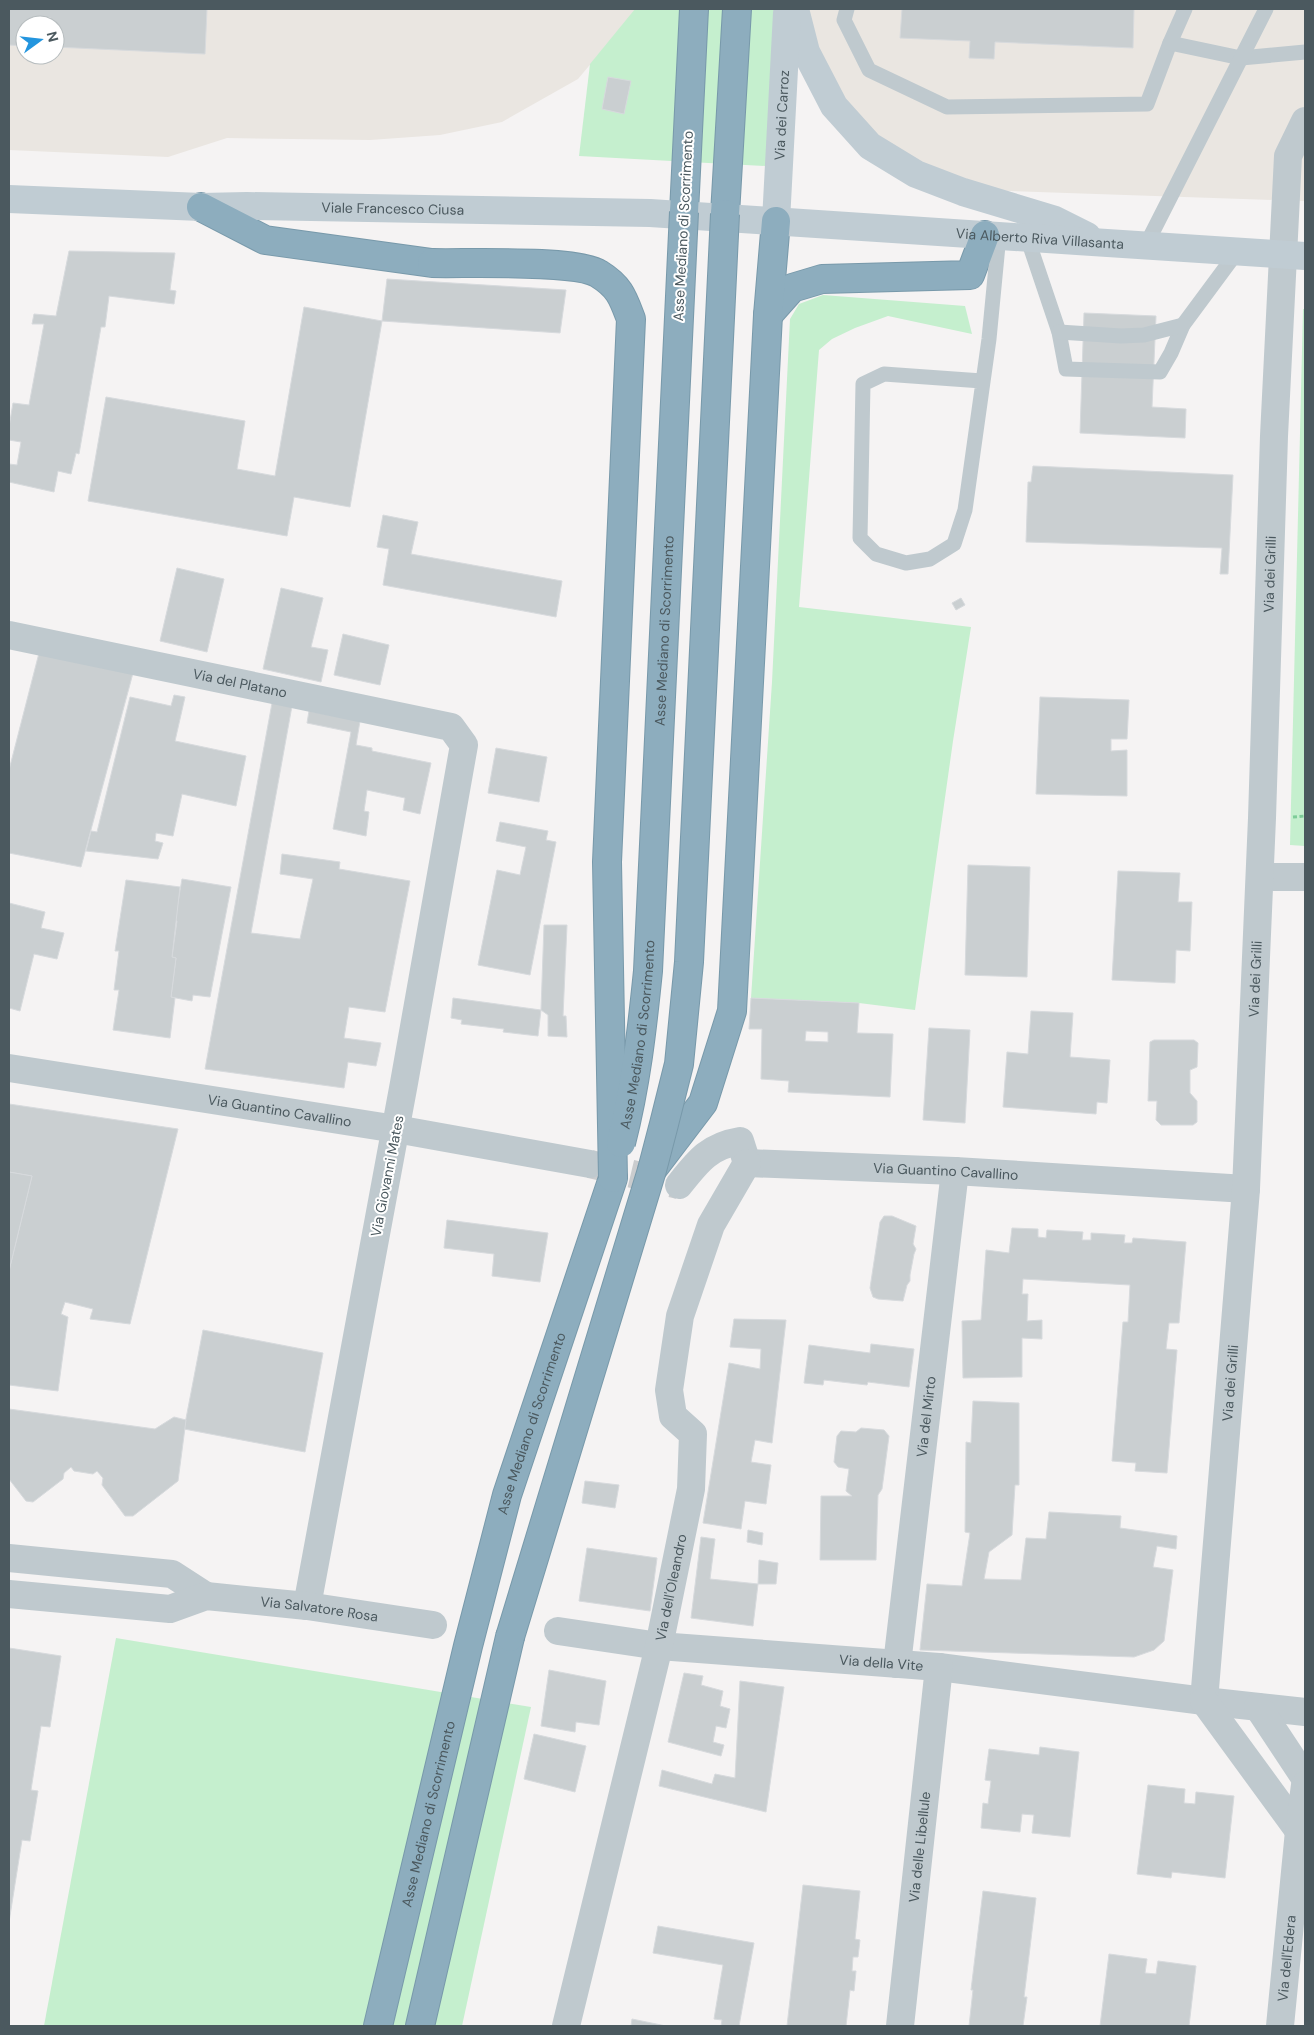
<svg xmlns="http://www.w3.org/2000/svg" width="1314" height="2035" font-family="'DM Sans',sans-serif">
	<rect width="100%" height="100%" fill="#f5f3f3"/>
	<!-- commercial -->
	<g fill="#eae6e1" fill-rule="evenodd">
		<path d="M9,9H635V11L578,79L502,122L440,135L370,140L227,138L168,157L9,150ZM25,25H55V55H25Z"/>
		<path d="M808,9H1305V201L982,190L915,165L870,129L833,87L812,45Z"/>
	</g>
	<!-- green -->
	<g fill="#c5efce">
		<path d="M635,9H774L766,166L579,156L590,64Z"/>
		<path d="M823,295L965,306L972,334L888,316L855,328L832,339L819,350L799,607L971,627L953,741L915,1010L859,1003L751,998L772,682L790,319L799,304Z"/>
		<path d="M1303,309H1305V846L1290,845Z"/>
		<path d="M116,1638L531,1707L462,2026H44Z"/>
	</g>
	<!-- building -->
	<g fill="#cacfd1" stroke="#d7dadd" fill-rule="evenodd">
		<path d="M9,9H207L205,54L55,47V25H25V46L9,45Z"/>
		<path d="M902,9H1134L1133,48L995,42L994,59L969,58L970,41L900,38Z"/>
		<path d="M608,77L631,81L624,114L602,109Z"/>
		<path d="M69,251L175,253L170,290L176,291L174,304L109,296L105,327H101L79,454L76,453L71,474L58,471L54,492L9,482V464L17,465L21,442L9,440V427L13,403L29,405L44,324H32L34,314L56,316Z"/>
		<path d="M387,279L566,290L560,333L382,321Z"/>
		<path d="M304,307L382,321L350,507L294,497L287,536L88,501L106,397L245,421L237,469L275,476Z"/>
		<path d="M1084,313L1156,316L1152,407L1186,409L1185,438L1080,433Z"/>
		<path d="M1033,466L1233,475L1228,574H1220L1222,548L1026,542L1028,482H1031Z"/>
		<path d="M383,515L418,522L411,554L562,581L556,617L383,585L389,549L377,547Z"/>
		<path d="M177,568L224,579L207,652L160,641Z"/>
		<path d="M281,588L323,598L311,647L328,650L321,682L263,669Z"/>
		<path d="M961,598L965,605L956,610L952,603Z"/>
		<path d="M343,634L389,645L380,685L334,675Z"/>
		<path d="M39,653L133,673L81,867L9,853V770Z"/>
		<path d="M174,695L185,697L175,741L246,756L236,806L182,794L173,836L156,833L155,841L163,843L158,859L86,851L91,831L97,832L130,697L171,706Z"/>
		<path d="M1040,697L1129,700L1127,739H1111V751L1127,750V796L1036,794Z"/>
		<path d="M272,703L292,706L251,933L300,939L313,879L280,874L282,854L340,862L339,869L410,881L385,1012L349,1007L344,1038L381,1043L376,1066L348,1062L344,1088L205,1069Z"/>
		<path d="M309,711L360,721L356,745L372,748V751L431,763L420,814L403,810L405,798L367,790L364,811L369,812L366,836L333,829L351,732L307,723Z"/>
		<path d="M496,748L547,757L539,802L488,793Z"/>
		<path d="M500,822L548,831L546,840L556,842L530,975L478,965L497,870L520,875L526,847L496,841Z"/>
		<path d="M968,865L1030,867L1027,977L965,975Z"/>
		<path d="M1118,871L1180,873L1178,902H1192L1190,951L1176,950L1175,983L1112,980Z"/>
		<path d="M182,879L231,887L210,997L193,995L192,1001L171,997L176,958L172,957L177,921L175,920Z"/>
		<path d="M126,880L180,887L172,957L176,958L171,997L175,998L170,1038L113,1030L119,990H114L119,951H115Z"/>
		<path d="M9,903L45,912L41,928L64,933L57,959L34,954L20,1011L9,1008Z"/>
		<path d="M544,925H567L563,1016H566L567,1037L548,1036V1015L541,1010Z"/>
		<path d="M453,998L541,1010L538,1036L503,1032L504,1029L461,1024L462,1020L451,1018Z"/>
		<path d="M751,998L859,1003L857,1033L893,1034L890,1097L788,1092L789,1081L761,1079L762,1029H749ZM806,1031L828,1032V1042L805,1041Z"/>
		<path d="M1031,1011L1073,1013L1070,1057L1110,1060L1107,1103L1097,1102L1096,1114L1003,1107L1007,1052L1028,1054Z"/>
		<path d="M929,1028L970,1030L965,1123L923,1120Z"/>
		<path d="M1154,1040H1194L1198,1043L1197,1067L1190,1070V1093L1197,1101V1122L1193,1125H1161L1156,1120L1157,1101H1148L1150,1042Z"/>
		<path d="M9,1104L178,1129L130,1324L90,1319L93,1309L65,1302L61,1314L68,1317L58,1391L9,1385V1271L32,1176L9,1172Z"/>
		<path d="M9,1172L32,1176L9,1271Z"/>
		<path d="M884,1216H892L916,1226L913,1244L916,1249L914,1254L910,1275V1281L907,1285L903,1301L878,1299L873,1297L870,1288L880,1222Z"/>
		<path d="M447,1220L548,1233L540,1282L492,1276L494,1254L444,1248Z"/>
		<path d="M1012,1228L1038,1229V1237L1046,1238L1047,1230L1083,1232L1082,1240H1091V1233L1125,1235L1124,1243H1132L1133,1238L1186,1242L1179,1323H1169L1166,1349L1177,1350L1167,1473L1135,1471L1136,1463L1112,1461L1123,1322H1128L1130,1285L1023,1279L1022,1294H1028L1027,1321L1042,1320V1339L1022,1338V1377L963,1378L962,1321L981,1320L986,1250L1009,1253Z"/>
		<path d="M734,1319L786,1320L772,1443L755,1440L751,1462L771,1465L766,1504L745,1501L741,1529L703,1523L729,1363L760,1369L761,1349L730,1347Z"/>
		<path d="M203,1330L323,1353L305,1452L184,1429Z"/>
		<path d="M871,1344L914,1349L909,1387L868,1382L867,1385L824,1380L823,1385L804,1383L809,1345L870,1353Z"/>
		<path d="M973,1401L1019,1403V1485H1015L1012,1535L989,1552L984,1579L1021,1580L1026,1538L1046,1539L1049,1512L1121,1516L1120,1528L1177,1536L1176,1549L1157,1546L1153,1567L1173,1570L1164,1641L1154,1650L1134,1657L920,1650L927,1584L962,1586L970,1533L965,1532L966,1442L971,1443Z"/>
		<path d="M9,1409L155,1429L174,1417L186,1420L178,1481L133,1516H125L102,1485L103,1478L97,1471L93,1474L74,1471L71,1467L64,1473L63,1479L33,1502L26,1501L9,1479Z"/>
		<path d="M861,1428L884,1430L889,1436L882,1489L878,1495L876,1560H820L821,1496H852L846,1491L849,1469L838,1467L834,1462L837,1436L841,1431L856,1432Z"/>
		<path d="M585,1481L619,1485L615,1508L582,1503Z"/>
		<path d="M748,1530L763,1533L762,1545L747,1542Z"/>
		<path d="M701,1537L715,1539L710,1579L758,1584L753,1626L691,1618Z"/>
		<path d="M587,1548L657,1558L650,1611L579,1601Z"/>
		<path d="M759,1560L778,1563L776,1584H758Z"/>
		<path d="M9,1648L61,1656L50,1727L41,1726L31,1790L38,1791L30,1841L22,1840L9,1922Z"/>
		<path d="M549,1670L606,1681L599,1725L576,1722L575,1732L541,1726Z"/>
		<path d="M684,1673L703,1676L701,1685L723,1691L720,1706L730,1709L726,1728L716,1726L713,1742L724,1745L721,1756L668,1742Z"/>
		<path d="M740,1681L784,1687L766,1812L659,1786L662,1770L712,1784L715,1774L735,1778Z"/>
		<path d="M534,1734L586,1746L575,1792L524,1779Z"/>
		<path d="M1040,1747L1079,1752L1070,1837L1032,1833L1034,1815L1022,1814L1020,1832L981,1828L983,1803L988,1804L991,1781L985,1780L989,1749L1039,1755Z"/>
		<path d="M1148,1785L1185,1789L1184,1803L1195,1804L1196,1792L1234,1796L1225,1878L1172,1872L1171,1878L1137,1874Z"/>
		<path d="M803,1885L860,1891L855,1939L860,1940L858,1957H853L852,1971H856L854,1991L850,1990L846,2026H787Z"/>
		<path d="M983,1891L1036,1898L1024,1997H1027L1023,2026H969L973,1990H971Z"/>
		<path d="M658,1926L754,1943L739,2026H721L722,2020L714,2019L723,1965L653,1953Z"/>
		<path d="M1109,1954L1147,1959L1145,1973L1156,1974L1158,1961L1196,1966L1189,2026H1100Z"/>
		<path d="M632,2019L666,2026H631Z"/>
	</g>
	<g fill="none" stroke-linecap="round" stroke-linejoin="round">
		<!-- street-tunnel -->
		<path stroke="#caccce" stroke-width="28" stroke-dasharray="28 14" stroke-linecap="butt" d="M590,1164L679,1185"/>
		<!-- highway casing -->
		<g stroke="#7899aa" stroke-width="30">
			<g id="highway">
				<path d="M201,207L265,240L432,263"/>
				<path d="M684,212L694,9"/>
				<path d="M725,214L737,9"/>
				<path d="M768,315L792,288L822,279L970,275L985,235"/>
				<path d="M652,1170L703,1103L732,1011L768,315L776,221"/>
				<path id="s13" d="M378,2026L468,1646L507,1495L613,1178"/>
				<path d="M420,2026L510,1637"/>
			</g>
		</g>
		<!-- path -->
		<path stroke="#7dcc98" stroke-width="3" stroke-dasharray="4 2.5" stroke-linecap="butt" d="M1293,817L1305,816"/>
		<!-- lane -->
		<g stroke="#bfc9ce" stroke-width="15">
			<path d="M847,9L844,20L869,70L947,107L1147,104L1170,43"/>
			<path d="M1185,9L1170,43L1241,58L1305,52"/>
			<path d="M1027,237L1059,332L1066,369L1160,372L1171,353L1183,325L1237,252"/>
			<path d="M1146,245L1266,9"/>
			<path d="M1059,332L1121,336L1144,335L1183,325"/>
			<path d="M982,381L884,374L863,384L860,538L876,554L906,563L930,559L954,544L965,510L989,339L999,235"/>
		</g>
		<!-- street -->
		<g stroke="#bfc9ce" stroke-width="28">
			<path id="s1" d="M9,635L451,727L464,745L404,1083L307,1606"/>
			<path d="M1260,877H1305"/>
			<path id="s2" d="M9,1068L396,1129L590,1164"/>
			<path id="s3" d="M747,1163L955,1171L1246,1189"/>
			<path d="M679,1185C698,1161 709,1146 740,1141L747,1163"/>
			<path d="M9,1558L172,1574L206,1596"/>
			<path id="s4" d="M9,1594L170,1609L206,1596L307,1606L433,1625"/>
			<path id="s5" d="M558,1631L659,1646L939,1667L1204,1701L1305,1712"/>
			<path id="s6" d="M897,1664L955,1171"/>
			<path id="s7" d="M1204,1701L1246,1189L1262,818L1274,436L1288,156L1305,121"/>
			<path d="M1204,1701L1299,1831"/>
			<path d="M1258,1707L1305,1778"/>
			<path id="s8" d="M566,2026L659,1646L691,1489L693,1434L673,1416L669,1390L680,1316L711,1225L747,1163"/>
			<path id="s9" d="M900,2026L939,1667"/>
			<path id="s10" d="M1280,2026L1299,1831L1305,1785"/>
		</g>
		<!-- secondary -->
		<g stroke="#c0ccd3" stroke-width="28">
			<path d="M795,9L806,52L834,106L870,146L916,174L963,192L1055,220L1087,236"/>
			<path id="s11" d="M9,199L201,207L247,206L650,213L1305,256"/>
			<path id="s12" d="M776,221L787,13"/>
		</g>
		<!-- highway -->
		<use href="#highway" stroke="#8dadbe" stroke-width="28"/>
		<!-- highway-bridge casing -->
		<g stroke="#7899aa" stroke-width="30" stroke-linecap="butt">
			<g id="highway-bridge">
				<path d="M432,263C464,264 576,259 599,274C620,287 623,298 631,319L607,862L613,1178"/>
				<path id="s14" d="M621,1143C636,1084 642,1030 648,971L684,212"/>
				<path d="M510,1637L652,1170L664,1124L679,1064L689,962L725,214"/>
			</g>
		</g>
		<!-- highway-bridge -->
		<use href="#highway-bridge" stroke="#8dadbe" stroke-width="28"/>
	</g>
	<g text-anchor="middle" stroke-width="4" stroke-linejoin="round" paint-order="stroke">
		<!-- street labels -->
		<g font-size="14" fill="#4b595f" stroke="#fff">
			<text dy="5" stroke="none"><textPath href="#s12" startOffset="106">Via dei Carroz</textPath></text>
			<text dy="5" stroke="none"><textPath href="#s11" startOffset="384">Viale Francesco Ciusa</textPath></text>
			<text transform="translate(683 226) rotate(-87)" y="5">Asse Mediano di Scorrimento</text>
			<text dy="5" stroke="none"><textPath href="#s11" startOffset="1032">Via Alberto Riva Villasanta</textPath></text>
			<text dy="5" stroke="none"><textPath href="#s7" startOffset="1129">Via dei Grilli</textPath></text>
			<text dy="5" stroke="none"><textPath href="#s14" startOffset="515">Asse Mediano di Scorrimento</textPath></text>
			<text dy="5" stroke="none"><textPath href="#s1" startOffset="236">Via del Platano</textPath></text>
			<text dy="5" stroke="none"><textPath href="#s7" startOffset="724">Via dei Grilli</textPath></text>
			<text dy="5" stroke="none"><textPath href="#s14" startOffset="110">Asse Mediano di Scorrimento</textPath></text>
			<text dy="5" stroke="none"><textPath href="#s2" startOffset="274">Via Guantino Cavallino</textPath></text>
			<text dy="5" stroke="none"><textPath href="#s3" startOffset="199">Via Guantino Cavallino</textPath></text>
			<text transform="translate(387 1176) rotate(-79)" y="5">Via Giovanni Mates</text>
			<text dy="5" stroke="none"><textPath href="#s7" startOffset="319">Via dei Grilli</textPath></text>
			<text dy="5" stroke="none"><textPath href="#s6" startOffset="249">Via del Mirto</textPath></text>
			<text dy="5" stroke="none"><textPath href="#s13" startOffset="622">Asse Mediano di Scorrimento</textPath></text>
			<text dy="5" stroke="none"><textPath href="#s8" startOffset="451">Via dell'Oleandro</textPath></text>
			<text dy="5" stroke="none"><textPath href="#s4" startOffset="314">Via Salvatore Rosa</textPath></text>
			<text dy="5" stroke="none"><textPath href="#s5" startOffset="325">Via della Vite</textPath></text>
			<text dy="5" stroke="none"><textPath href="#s13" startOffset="218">Asse Mediano di Scorrimento</textPath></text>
			<text dy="5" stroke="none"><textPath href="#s9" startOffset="180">Via delle Libellule</textPath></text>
			<text dy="5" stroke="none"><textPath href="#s10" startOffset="68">Via dell'Edera</textPath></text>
		</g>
	</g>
	<!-- border -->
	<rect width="1314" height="2035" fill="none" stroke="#4b595f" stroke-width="20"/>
	<!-- north arrow -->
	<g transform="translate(40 40) rotate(75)"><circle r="24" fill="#ffffff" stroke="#b7bdbf"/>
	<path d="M0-4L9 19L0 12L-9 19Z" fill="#2395de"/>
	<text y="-8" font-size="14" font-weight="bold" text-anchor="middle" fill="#4b595f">N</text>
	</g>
</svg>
